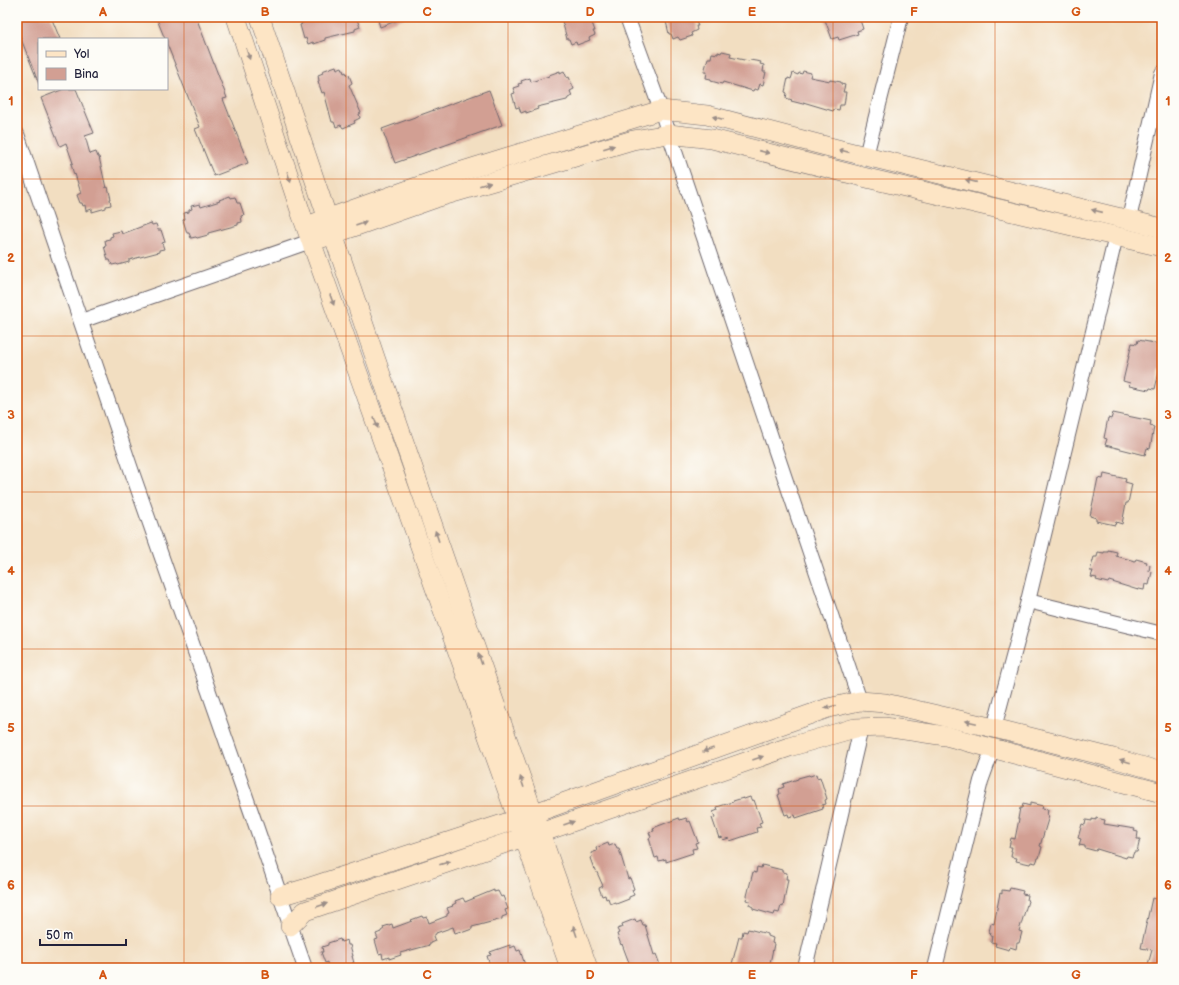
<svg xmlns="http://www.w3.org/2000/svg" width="1179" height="985" font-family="'Balsamiq Sans',sans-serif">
	<rect width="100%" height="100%" fill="#fdfcf7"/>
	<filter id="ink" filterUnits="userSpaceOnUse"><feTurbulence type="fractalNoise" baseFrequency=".025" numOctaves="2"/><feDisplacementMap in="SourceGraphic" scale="8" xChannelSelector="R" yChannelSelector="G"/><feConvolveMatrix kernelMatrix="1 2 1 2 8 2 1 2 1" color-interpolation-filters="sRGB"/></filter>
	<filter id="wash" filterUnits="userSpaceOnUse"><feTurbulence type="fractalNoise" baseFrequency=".012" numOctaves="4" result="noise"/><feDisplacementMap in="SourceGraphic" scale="16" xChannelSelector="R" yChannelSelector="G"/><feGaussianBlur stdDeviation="0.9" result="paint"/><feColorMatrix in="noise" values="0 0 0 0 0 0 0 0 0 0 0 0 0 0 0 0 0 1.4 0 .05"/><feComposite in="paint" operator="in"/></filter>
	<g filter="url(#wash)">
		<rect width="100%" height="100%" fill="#f2dec1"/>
		<g id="blocks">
			<!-- building -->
			<g fill="#d29f93">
				<path d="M17,17H51L60,39H39V84L17,29Z"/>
				<path d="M156,17H196L227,98L223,99L248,163L214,176L195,129L200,127L167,44V39H165Z"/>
				<path d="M306,17H356L360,27L355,29V31L325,38V40L314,44L313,42L308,44L306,38L304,39L300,25L302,24L301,19Z"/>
				<path d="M377,17H404V18L380,27Z"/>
				<path d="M563,17H588L590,21L591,20L595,31H593L595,35L589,38L590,40L577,45L576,42L571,44L569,39H567L564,28L562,21H564Z"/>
				<path d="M665,17H694L698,26H696L697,30L691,33L692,36L680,40L678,37L673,39L671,34H669Z"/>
				<path d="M824,17H859L863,29L857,31L858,34L839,40L838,37L832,39Z"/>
				<path d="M722,51L731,53L730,57L749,61L750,60L761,62L760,64L764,65L763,72H766L763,85L760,84L758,90L754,89L753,91L723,82L722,84L711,81V79L706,78L707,72H704L708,58H711L712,53L718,54V52L721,53Z"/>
				<path d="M336,66L337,69L342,67L344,73L346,72L347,76L349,75L352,83L349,85L361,113L359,114L360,118L354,121L355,123L343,128L341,125L336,127L334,122H332L324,92L322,93L318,81H319L318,75L323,73L322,71Z"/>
				<path d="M560,71V73L564,71L567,78L569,77L574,89L570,91L572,96L568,98L567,100L537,107L538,109L526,113V111L521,113L519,107L516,108L512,94L515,93L513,88L519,86L518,84L522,83L521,81L530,78L531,82L549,76V75Z"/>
				<path d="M803,71L811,73L810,77L830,81V80L841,82V84L845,85L843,92H846L844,105H840L839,110L834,109L833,111L803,102V104L791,101L792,100L786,98L787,93L785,92L788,78L791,79L793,73L798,75L799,73L802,74Z"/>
				<path d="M64,89H76L94,133L85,136L90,154L96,152L98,157H99L106,188L108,187L111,199H110L111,205L106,206V208L92,212V209L86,211L85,205L83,206L82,203H80L77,195L81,193L75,174L74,175L71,164L73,163L66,143L60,146L41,98Z"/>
				<path d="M489,90L502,125L395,163L382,129Z"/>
				<path d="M230,196L231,198L235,197L237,203H240L244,215L241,216L242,222L238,223V225L208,233V235L197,238L196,237L191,238L189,233H187L183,220L185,219L184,213L189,212V210L192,209L191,206L200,204L201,207L220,201L219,200Z"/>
				<path d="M151,223L152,225L156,224L158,230H161L165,242L162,243L164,249L159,250V252L129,260V262L118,265L117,264L112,265L110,260H108L104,246H106L105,240L110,239V237L113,236L112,233L121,231L122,234Z"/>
				<path d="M1138,340L1160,344L1159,347L1162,348V369L1160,368L1155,389L1150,388L1149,390L1129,386L1130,383L1123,381L1132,343L1137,344Z"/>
				<path d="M1113,413L1151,421L1150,426L1154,427L1150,449L1147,448L1145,455L1105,445L1107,439L1104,438L1108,418L1111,419Z"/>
				<path d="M1104,474L1126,479L1125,482L1132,484L1128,503H1126L1122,524L1116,522L1115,525L1096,521V518L1090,516L1098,478L1103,479Z"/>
				<path d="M1108,550L1117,552L1116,556L1135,561L1136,559L1147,562L1146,564L1150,565L1149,571L1152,572L1149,585L1145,584L1144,590L1139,589L1138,590L1109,581L1108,583L1096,580L1097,578L1091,577L1093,571H1090L1094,557H1097L1098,552L1104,553V552H1108Z"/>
				<path d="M816,774L817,778L820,777L827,799L825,800L826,804L822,805L823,809L796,818L795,815L789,817L788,814L785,815L778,795L780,794L779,789L784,787L783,784L798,779V778L809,775L810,776Z"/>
				<path d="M750,797L752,801L754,800L762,822L759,823L761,827L756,828L757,832L730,841L729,838L723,840L722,837L719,838L712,818L715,817L713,812L718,810L717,807L733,802V801L743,798L744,799Z"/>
				<path d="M1030,803L1043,806L1042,809L1048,810L1047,815L1049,816L1040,846L1042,847L1039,858H1038L1036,863L1031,862L1030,864L1016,861L1017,858L1011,857L1012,851H1011L1012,847H1009L1011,838L1015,839L1019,819H1018L1020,808H1022L1023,804L1030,806Z"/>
				<path d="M679,818L680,820L686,818L688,822L690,821L698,842L695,843L697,848L692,849L693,853L666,862V859L659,861L658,857L655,858L649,838L651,837L649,832L654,831L653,828Z"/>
				<path d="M1096,818L1105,820L1104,824L1135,829L1134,831L1138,832L1137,839H1140L1137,852H1134L1132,857L1127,856L1126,858L1097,849L1096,851L1085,848V846L1079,845L1081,839L1078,838L1082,824L1085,825L1086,820L1092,821V819L1096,820Z"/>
				<path d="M608,843L609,846L615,844L617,849H619L628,879L630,878L634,889L632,890L634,895L629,897V899L616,904L615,902L610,904L608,898L606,899L605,895L602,896L599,888L603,886L595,868L594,869L590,858L592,857L591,853L597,851L596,848Z"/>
				<path d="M762,865L782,870V872L787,873L786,879H788L783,907L781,906L779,913L775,912L774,915L753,909V907L749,905L750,901L746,900L753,872L756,873L757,867L761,868Z"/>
				<path d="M1010,888L1023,891L1022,894L1028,895L1027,900L1028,901L1019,931L1022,932L1019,943H1017L1016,949L1010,947L1009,950L995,946L996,943L991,942L992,936H990L991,933L989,932L991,923L994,924L1000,893L1002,894V890L1009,891Z"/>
				<path d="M494,890V892L498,891L501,897L503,896L508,909L505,910L507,915L502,917V919L472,927V929L461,933V931L455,933L453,927L436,933V934L433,936L435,941L430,943V945L400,953L401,955L389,959V957L383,959L382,953L379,954L375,940L378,939L376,934L381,932V931L384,929L383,927L392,924L393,928L412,921L411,920L422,916L423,918L427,917L429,923L447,916V914L449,913L447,908L453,906L452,905L456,903L455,901L463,898L465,902Z"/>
				<path d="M1152,898L1162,900V968H1147L1152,950L1141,948Z"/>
				<path d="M635,919L636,922L641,920L643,925H645L654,955L656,954L660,965L659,966V968H631L622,944L621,945L617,934L619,933L617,929L623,927L622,924Z"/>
				<path d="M748,929L768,934V936L773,938L772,943L774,944L769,968H735L736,965L732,964L739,937H742L743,931L747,932Z"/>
				<path d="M340,939L341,942L347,940L348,945H350L353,956H352L354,963H352L353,968H328L327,962L325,963L321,952H323L322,947L328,945V943Z"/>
				<path d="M510,945V948L515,946L517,951L520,950L526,968H491L487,956L491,955L490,952Z"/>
			</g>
		</g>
	</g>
	<g filter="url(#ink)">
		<use href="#blocks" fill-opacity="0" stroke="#6b646a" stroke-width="1"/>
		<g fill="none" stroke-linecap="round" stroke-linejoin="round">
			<!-- street casing -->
			<g stroke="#6b646a" stroke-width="16">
				<g id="street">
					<path d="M627,17L661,110L860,701"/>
					<path d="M17,134L133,475L254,820L305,968"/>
					<path d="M866,156L901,17"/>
					<path d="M1129,219L1162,73"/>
					<path d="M81,321L311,241"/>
					<path d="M1028,601L1162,634"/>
					<path d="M994,728L1028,601L1116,236"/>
					<path d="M805,968L861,728"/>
					<path d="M935,968L981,781L993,748"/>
				</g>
			</g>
			<!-- secondary casing -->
			<g stroke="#6b646a" stroke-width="20">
				<g id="secondary">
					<path d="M236,17L302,216L524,837L570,968"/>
					<path d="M260,17C366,335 476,652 588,968"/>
					<path d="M315,223L459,172L661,110L707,115L841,150L1162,228"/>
					<path d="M322,238L436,198L633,140L669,134L712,139L871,179L1162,247"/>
					<path d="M280,896L307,888L518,819L828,708L860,701L885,703L994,728L1113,758L1162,772"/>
					<path d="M290,926L305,911L524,837L540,833L789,747L855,728L884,727L946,736L1162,793"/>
				</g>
			</g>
			<!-- street -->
			<use href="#street" stroke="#fff" stroke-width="14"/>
			<!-- secondary -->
			<use href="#secondary" stroke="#fde5c5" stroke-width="19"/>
		</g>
		<!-- one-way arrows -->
		<defs><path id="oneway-solid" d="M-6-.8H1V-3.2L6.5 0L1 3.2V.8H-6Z"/></defs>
		<g fill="#9a8d87">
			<use href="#oneway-solid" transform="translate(248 54) rotate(72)"/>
			<use href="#oneway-solid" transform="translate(718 118) rotate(-166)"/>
			<use href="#oneway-solid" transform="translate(609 147) rotate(-16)"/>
			<use href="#oneway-solid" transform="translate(844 151) rotate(-166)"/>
			<use href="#oneway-solid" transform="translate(764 152) rotate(14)"/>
			<use href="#oneway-solid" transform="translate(289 177) rotate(72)"/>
			<use href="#oneway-solid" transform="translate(971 181) rotate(-167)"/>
			<use href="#oneway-solid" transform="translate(485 184) rotate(-16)"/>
			<use href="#oneway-solid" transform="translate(1097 211) rotate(-167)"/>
			<use href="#oneway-solid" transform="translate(361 224) rotate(-20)"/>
			<use href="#oneway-solid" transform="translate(332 300) rotate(70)"/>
			<use href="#oneway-solid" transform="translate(376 423) rotate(70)"/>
			<use href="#oneway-solid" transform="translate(437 536) rotate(-109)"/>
			<use href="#oneway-solid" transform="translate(480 659) rotate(-109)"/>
			<use href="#oneway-solid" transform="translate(830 707) rotate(166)"/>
			<use href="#oneway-solid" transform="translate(971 722) rotate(-168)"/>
			<use href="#oneway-solid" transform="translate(708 750) rotate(160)"/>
			<use href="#oneway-solid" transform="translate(758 758) rotate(-19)"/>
			<use href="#oneway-solid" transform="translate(1125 761) rotate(-164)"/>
			<use href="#oneway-solid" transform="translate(522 782) rotate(-109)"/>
			<use href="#oneway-solid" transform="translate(569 823) rotate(-19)"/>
			<use href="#oneway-solid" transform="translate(445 863) rotate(-18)"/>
			<use href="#oneway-solid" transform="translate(322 905) rotate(-19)"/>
			<use href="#oneway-solid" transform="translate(575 931) rotate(-109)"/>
		</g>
	</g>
	<!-- grid -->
	<path fill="none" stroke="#d45411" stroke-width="1" stroke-opacity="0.55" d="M184,17V968M346,17V968M508,17V968M671,17V968M833,17V968M995,17V968M17,179H1162M17,336H1162M17,492H1162M17,649H1162M17,806H1162"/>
	<!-- margin -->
	<rect width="1179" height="985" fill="none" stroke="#fdfcf7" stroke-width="44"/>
	<!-- legend -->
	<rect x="38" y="38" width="130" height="52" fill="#fdfcf7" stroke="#a5a5ac"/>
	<rect x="46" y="51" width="20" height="6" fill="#fde5c5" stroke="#a5a5ac"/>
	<text x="74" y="58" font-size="12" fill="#22223b">Yol</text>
	<rect x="46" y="68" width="20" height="12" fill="#d29f93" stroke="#a5a5ac"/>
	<text x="74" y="78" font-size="12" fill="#22223b">Bina</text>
	<!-- scale -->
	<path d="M40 939v6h86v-6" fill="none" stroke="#22223b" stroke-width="2"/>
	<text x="46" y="939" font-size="12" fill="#22223b" stroke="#fdfcf7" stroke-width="3" paint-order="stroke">50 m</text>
	<rect x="22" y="22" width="1135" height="941" fill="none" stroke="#d45411" stroke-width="1.5"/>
	<g font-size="13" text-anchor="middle" font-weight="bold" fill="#d45411">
		<text x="103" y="16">A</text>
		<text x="265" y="16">B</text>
		<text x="427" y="16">C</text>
		<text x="590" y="16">D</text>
		<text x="752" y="16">E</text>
		<text x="914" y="16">F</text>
		<text x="1076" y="16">G</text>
		<text x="11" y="105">1</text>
		<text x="1168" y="105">1</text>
		<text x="11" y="262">2</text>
		<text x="1168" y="262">2</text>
		<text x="11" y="419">3</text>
		<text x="1168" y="419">3</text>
		<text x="11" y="575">4</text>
		<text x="1168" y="575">4</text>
		<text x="11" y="732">5</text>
		<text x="1168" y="732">5</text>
		<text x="11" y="889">6</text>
		<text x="1168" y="889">6</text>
		<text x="103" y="979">A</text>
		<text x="265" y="979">B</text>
		<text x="427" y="979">C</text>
		<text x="590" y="979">D</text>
		<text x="752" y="979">E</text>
		<text x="914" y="979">F</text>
		<text x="1076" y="979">G</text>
	</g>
</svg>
